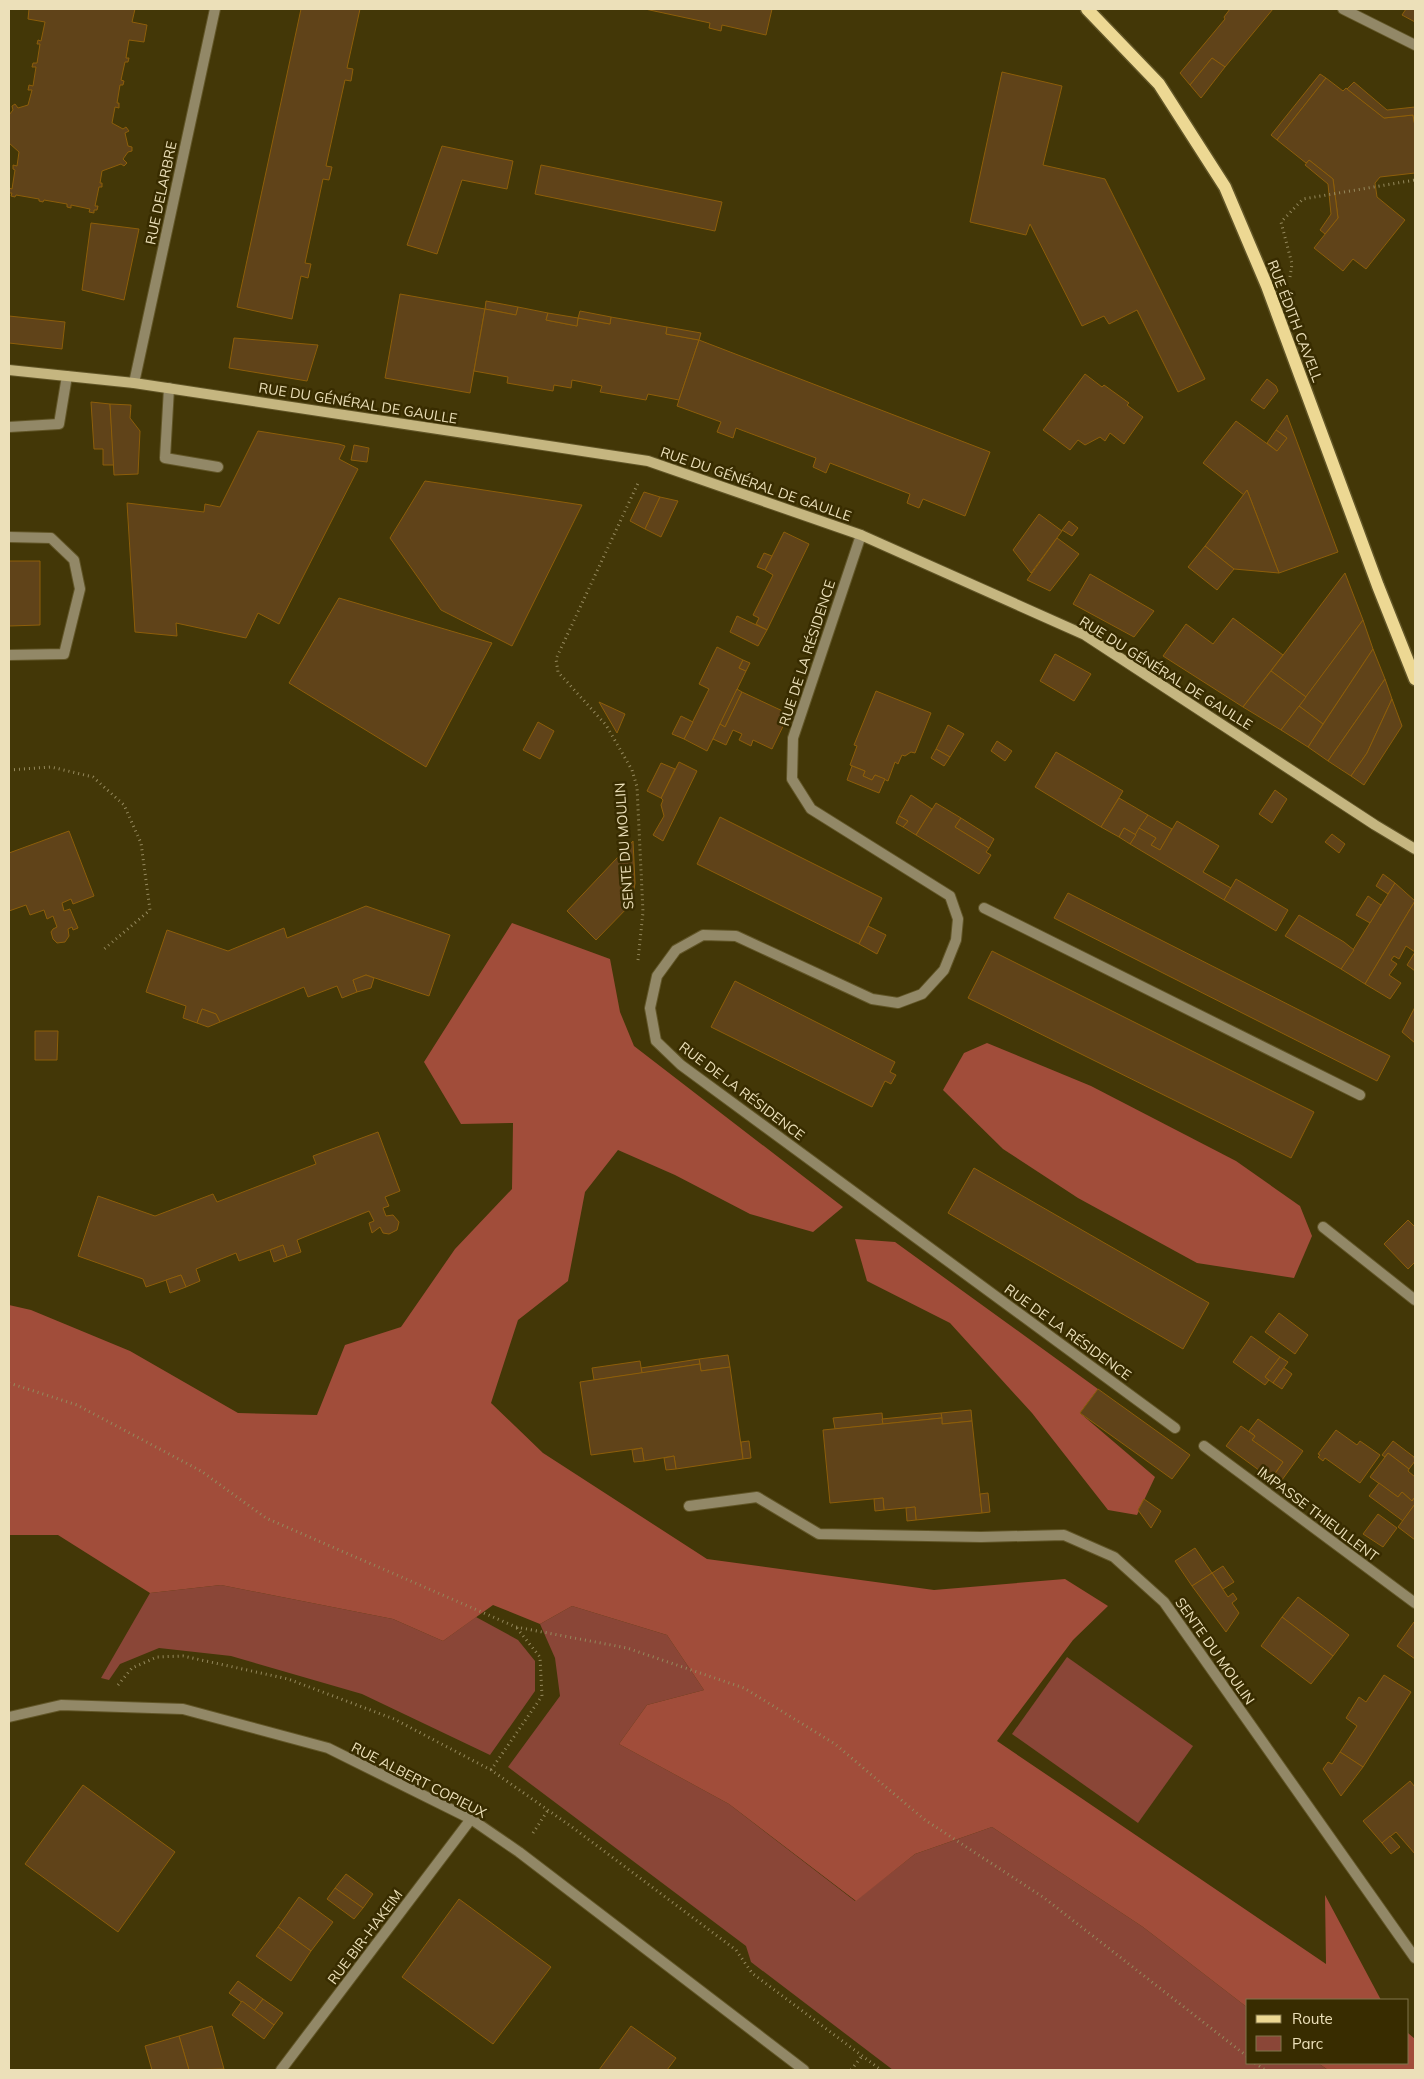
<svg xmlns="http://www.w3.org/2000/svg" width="1424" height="2079" font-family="Mulish,sans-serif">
	<rect width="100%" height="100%" fill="#433707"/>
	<!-- green -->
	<g fill="#8a4637">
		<path d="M221,1585L393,1619L443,1641L476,1617L518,1640L535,1661V1691L490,1755L362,1694L231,1656L159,1648L120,1664L109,1680L101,1678L150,1593Z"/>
		<path d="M572,1606L667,1635L704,1690L647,1705L619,1744L729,1804L855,1901L915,1854L992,1827L1143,1927L1248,2008V2063H1318L1328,2070H893L751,1962L746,1946L508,1767L560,1696L555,1658L540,1624Z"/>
		<path d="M1067,1657L1193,1746L1138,1823L1012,1734Z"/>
	</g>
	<!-- forest -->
	<g fill="#a14d3a">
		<path d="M512,923L610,959L620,1012L634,1046L843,1207L813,1232L750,1214L675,1175L618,1150L585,1192L568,1281L518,1320L491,1403L543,1453L707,1559L934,1590L1065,1579L1108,1606L1073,1640L997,1741L1326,1964L1325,1895L1381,2000H1248V2008L1143,1927L992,1827L915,1854L856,1901L729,1804L619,1744L647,1705L704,1690L667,1635L572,1606L540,1624L493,1605L443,1641L393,1619L221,1585L150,1593L58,1535H9V1305L31,1310L130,1351L238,1413L317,1415L345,1345L401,1327L455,1249L512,1189L513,1123L461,1124L424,1062Z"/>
		<path d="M987,1043L1091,1086L1236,1161L1300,1206L1312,1236L1294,1278L1197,1263L1078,1198L1003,1149L943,1090L964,1053Z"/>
		<path d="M855,1239L895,1242L1098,1389L1080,1413L1155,1477L1137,1515L1108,1510L1032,1413L950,1323L867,1281Z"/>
		<path d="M1408,2033L1415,2039V2070H1328L1318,2063H1408Z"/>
	</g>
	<!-- building -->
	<g fill="#604319" stroke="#8d5e0a">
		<path d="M29,9H135L132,22L147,25L144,42L129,40L126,58H129L128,62H125L121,80L124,81L123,85H120L117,103H119V108L115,107L112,123L123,129L126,127L129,131L125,133L128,146L132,147V151L128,152L123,159L127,163L124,166L121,164L102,171L100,183H102V187H99L95,206H98L97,210H94V213L89,212L90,209L71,205V208L67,207V204L44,200L43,202L39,201V199L16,195L15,197L11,196L12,193H9V188L12,189L15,170L13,169V165L17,166L19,152L9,143V115L13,110L12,106L15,104L18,108L28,105L32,90H28L29,85L33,86L36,67H32L33,63H37L40,44H37L38,40L41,41L45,22L28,19Z"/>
		<path d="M301,9H360L347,68L353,69L351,81L345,80L326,166L332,167L329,180L323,179L305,263L311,264L308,278L301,276L292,319L237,307Z"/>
		<path d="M645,9H772L766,35L722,25L721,31L709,28L710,23Z"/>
		<path d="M1230,9H1273L1225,67L1212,58L1190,85L1180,73L1225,19L1224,17Z"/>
		<path d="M1406,9H1415V22L1402,15Z"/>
		<path d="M1212,58L1225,67L1201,98L1190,85Z"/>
		<path d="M1002,72L1062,86L1043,165L1105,179L1205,379L1178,392L1137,310L1109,324L1104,316L1082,326L1030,224L1026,235L970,222Z"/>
		<path d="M1320,74L1326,78L1277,140L1271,135Z"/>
		<path d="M1326,78L1343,91L1346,88L1384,118L1413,115L1415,126V173L1380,177L1375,183L1377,197L1405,220L1366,269L1353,259L1343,271L1314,248L1338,218L1333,179L1309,160L1306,163L1277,140Z"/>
		<path d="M1354,82L1387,110L1415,107V126L1413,115L1384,118L1347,89Z"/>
		<path d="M442,146L513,161L507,189L462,180L437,254L407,245Z"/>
		<path d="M1309,160L1333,179L1338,218L1325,234L1320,230L1331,214L1328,184L1305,165Z"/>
		<path d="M541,165L722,202L715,231L535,194Z"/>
		<path d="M91,223L139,229L124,300L82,290Z"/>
		<path d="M400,294L485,309L470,393L385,378Z"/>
		<path d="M486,301L518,307L516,315L485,309Z"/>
		<path d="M518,307L548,313L546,320L577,326L578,318L610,324L611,317L667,327L666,334L699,340L679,400L648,394L646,400L600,392L602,386L572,380L571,388L554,385L553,391L507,383L508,377L474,371L485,309L516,315Z"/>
		<path d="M580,311L611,317L610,324L578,318Z"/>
		<path d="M548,313L578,318L577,326L546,320Z"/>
		<path d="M9,316L65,322L62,349L9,343Z"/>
		<path d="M667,327L701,333L699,340L666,334Z"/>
		<path d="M234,338L318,345L307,381L229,368Z"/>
		<path d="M699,340L990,452L965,516L923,499L919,508L907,503L910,494L830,463L826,473L813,467L816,458L736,428L733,438L717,432L721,422L677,406Z"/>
		<path d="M1085,374L1102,387L1104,385L1129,403L1127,405L1143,417L1124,444L1110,433L1105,441L1100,437L1085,445L1078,440L1070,450L1043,430Z"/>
		<path d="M1267,379L1276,386L1278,391L1264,409L1251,400Z"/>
		<path d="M91,402L110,404L114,465H103V449H94Z"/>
		<path d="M110,404L131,405L130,418L140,431L138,474L114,475Z"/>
		<path d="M1287,415L1338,552L1279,573L1247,490L1244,495L1203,463L1236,421L1277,451L1287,438L1276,430Z"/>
		<path d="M1276,430L1287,438L1277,451L1267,443Z"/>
		<path d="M258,431L339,444L345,446L339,459L358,469L279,624L258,613L246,638L176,623L177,636L135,632L127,503L204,512L205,504L220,507Z"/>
		<path d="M354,445L369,448L367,462L351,460Z"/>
		<path d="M425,481L582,505L512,646L441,610L390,538Z"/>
		<path d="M1247,490L1279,573L1234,569L1205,546Z"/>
		<path d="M644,492L660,497L645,529L630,521Z"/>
		<path d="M660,497L678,501L661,537L645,529Z"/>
		<path d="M1039,514L1062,531L1031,573L1013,550Z"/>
		<path d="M1069,521L1078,528L1072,536L1062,530Z"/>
		<path d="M784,532L809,544L767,630L756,624L759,618L753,615L773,575L765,570Z"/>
		<path d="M1057,538L1079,554L1050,591L1027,580Z"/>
		<path d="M1205,546L1234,569L1217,590L1188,567Z"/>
		<path d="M764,553L772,556L765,570L757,567Z"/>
		<path d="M9,561H40V625L9,626Z"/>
		<path d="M1345,573L1363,620L1306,697L1271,671Z"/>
		<path d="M1090,574L1154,611L1134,637L1073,604Z"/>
		<path d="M339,598L492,643L426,767L289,683Z"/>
		<path d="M737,616L767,630L758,646L730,632Z"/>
		<path d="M1233,618L1283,655L1243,707L1163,656L1186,624L1213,644Z"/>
		<path d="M1363,620L1373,649L1323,724L1299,706Z"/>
		<path d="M717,647L743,660L739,668L746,671L707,751L684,739L709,689L699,684Z"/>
		<path d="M1373,649L1385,679L1328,761L1308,747Z"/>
		<path d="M1055,654L1091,674L1074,701L1040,681Z"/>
		<path d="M743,660L750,663L746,671L739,668Z"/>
		<path d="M1271,671L1306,697L1281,730L1243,707Z"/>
		<path d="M1385,679L1392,699L1367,753L1351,776L1328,761Z"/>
		<path d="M737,689L742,692L725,727L720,724Z"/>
		<path d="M876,691L931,713L915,753L911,752L905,756L902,755L898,764L895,762L888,781L875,775L872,780L863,776L865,771L850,765L857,746L854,745Z"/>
		<path d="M742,692L789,714L772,749L753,740L751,746L739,740L742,734L733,730L726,745L713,739L720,724L725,727Z"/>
		<path d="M1392,699L1402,726L1364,785L1351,776L1367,753Z"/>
		<path d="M599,702L625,714L617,733Z"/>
		<path d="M1299,706L1323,724L1308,747L1281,730Z"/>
		<path d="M681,716L693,722L684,739L672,734Z"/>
		<path d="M538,722L554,731L540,759L523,750Z"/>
		<path d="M948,725L964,734L950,757L936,749Z"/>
		<path d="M997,741L1012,751L1005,761L991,751Z"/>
		<path d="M936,749L950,757L944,766L931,758Z"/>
		<path d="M1056,752L1123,791L1101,827L1035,787Z"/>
		<path d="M679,762L697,771L663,841L653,835L664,816L661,805L663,800L661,798Z"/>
		<path d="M661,763L675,769L661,798L647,791Z"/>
		<path d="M852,766L865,771L863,776L872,780L875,775L885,779L879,793L847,780Z"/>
		<path d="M1275,790L1287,799L1272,823L1259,814Z"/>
		<path d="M911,795L932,809L916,835L903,827L908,821L899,816Z"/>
		<path d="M1119,798L1148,815L1136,835L1124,828L1119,837L1101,827Z"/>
		<path d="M936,803L961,818L955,827L989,848L986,852L991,855L979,874L916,835Z"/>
		<path d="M1148,815L1172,829L1160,850L1151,845L1156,838L1139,828Z"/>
		<path d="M899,816L908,821L903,827L896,823Z"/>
		<path d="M720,817L882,898L859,944L697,864Z"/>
		<path d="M961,818L994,839L989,848L955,827Z"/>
		<path d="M1177,821L1219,846L1203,872L1231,888L1224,900L1130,844L1139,828L1156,838L1151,845L1160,850Z"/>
		<path d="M1124,828L1136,835L1130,844L1119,837Z"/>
		<path d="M69,831L94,896L73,904L71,899L62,903L64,911L70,909L78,928L73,930L72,927L68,929L69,936L65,942L57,943L53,939L51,932L53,929L57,927L53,916L47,919L44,910L30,915L26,905L9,911V853Z"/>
		<path d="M1332,834L1345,844L1339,853L1325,842Z"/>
		<path d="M633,841L635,883L632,903L596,940L567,911Z"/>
		<path d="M1383,874L1395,883L1388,894L1376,886Z"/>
		<path d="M1236,879L1288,910L1276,931L1224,900Z"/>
		<path d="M1395,883L1415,901L1365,984L1341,969Z"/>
		<path d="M1068,893L1390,1056L1377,1081L1054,918Z"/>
		<path d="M1368,896L1381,905L1370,923L1356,915Z"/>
		<path d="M1415,901V971L1407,965L1415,952L1406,946L1399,959L1394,956L1391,960L1397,964L1389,975L1401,983L1390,999L1365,984Z"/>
		<path d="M366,906L450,935L429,996L366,975L353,980L357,992L342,998L337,986L308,997L304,987L220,1022L216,1014L202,1009L197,1023L183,1018L186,1006L146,992L167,930L228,951L284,928L287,938Z"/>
		<path d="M1299,915L1344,942L1354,950L1341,969L1285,936Z"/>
		<path d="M868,926L886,935L877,954L859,944Z"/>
		<path d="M992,951L1314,1112L1291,1158L968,998Z"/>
		<path d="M366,975L374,978L371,988L357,992L353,980Z"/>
		<path d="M735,981L895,1062L890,1072L896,1075L891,1084L885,1081L872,1107L711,1027Z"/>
		<path d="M1415,1007V1043L1402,1032Z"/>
		<path d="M202,1009L216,1014L220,1022L208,1027L197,1023Z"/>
		<path d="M35,1031H58L57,1060H35Z"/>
		<path d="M378,1132L400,1191L385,1197L389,1206L383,1208L386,1216L393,1215L399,1222L397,1230L389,1234L383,1233L380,1227L372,1233L369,1223L374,1221L369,1211L297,1240L301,1252L287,1257L283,1245L239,1261L236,1253L196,1269L200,1281L186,1287L181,1275L146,1287L143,1279L78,1256L98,1196L155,1216L213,1194L217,1202L316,1164L313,1156Z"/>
		<path d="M974,1168L1209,1303L1183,1349L948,1213Z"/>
		<path d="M1408,1220L1415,1227V1262L1408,1269L1384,1244Z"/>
		<path d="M283,1245L287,1257L274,1262L270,1250Z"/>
		<path d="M181,1275L186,1287L170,1293L166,1280Z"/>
		<path d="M1279,1313L1308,1335L1295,1354L1265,1332Z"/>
		<path d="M1251,1336L1280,1357L1265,1377L1269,1380L1265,1385L1233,1362Z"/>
		<path d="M728,1355L730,1367L701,1371L699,1359Z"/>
		<path d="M1280,1357L1288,1362L1273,1383L1265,1377Z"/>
		<path d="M699,1359L700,1364L642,1373L641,1368Z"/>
		<path d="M640,1361L642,1373L594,1380L592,1368Z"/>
		<path d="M700,1364L701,1371L730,1367L743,1459L676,1469L674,1456L644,1461L642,1448L591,1455L580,1382Z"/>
		<path d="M1284,1368L1292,1374L1282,1389L1273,1383Z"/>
		<path d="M1098,1389L1190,1455L1172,1479L1080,1413Z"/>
		<path d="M971,1410L972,1421L942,1424L941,1413Z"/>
		<path d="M882,1413L883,1424L835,1429L833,1418Z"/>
		<path d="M941,1413L942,1418L883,1424L882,1419Z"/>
		<path d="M942,1418V1424L972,1421L982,1513L916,1520L915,1507L884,1510L883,1498L830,1503L823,1430Z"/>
		<path d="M1258,1419L1303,1451L1279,1484L1271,1479L1283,1462L1252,1440L1255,1436L1249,1431Z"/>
		<path d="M1241,1426L1255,1436L1252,1440L1283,1462L1271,1479L1226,1446Z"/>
		<path d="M1336,1430L1357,1445L1360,1441L1380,1455L1360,1483L1325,1458L1323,1461L1318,1457L1320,1455L1318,1454Z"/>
		<path d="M749,1441L751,1458L743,1459L741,1442Z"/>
		<path d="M1393,1441L1414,1457L1415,1461L1409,1469L1388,1453L1385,1457L1382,1455Z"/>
		<path d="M642,1448L644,1461L634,1462L632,1450Z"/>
		<path d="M1388,1453L1409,1469L1408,1471L1415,1477V1497L1412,1501L1402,1492L1398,1497L1370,1477Z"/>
		<path d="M674,1456L676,1469L666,1470L664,1458Z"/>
		<path d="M1379,1483L1398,1497L1402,1492L1412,1501L1415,1497V1504L1403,1521L1369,1496Z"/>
		<path d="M988,1493L990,1512L982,1513L980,1494Z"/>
		<path d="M883,1498L884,1510L875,1511L874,1499Z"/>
		<path d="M1144,1499L1161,1511L1151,1528L1138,1510Z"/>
		<path d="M1415,1504V1540L1398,1527Z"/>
		<path d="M915,1507L916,1520L907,1521L906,1508Z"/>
		<path d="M1378,1514L1397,1528L1383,1547L1363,1534Z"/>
		<path d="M1195,1548L1212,1573L1192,1586L1175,1561Z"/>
		<path d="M1223,1566L1234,1582L1223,1589L1212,1573Z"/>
		<path d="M1212,1573L1228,1597L1233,1593L1237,1599L1232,1603L1239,1613L1226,1632L1192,1586Z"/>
		<path d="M1298,1597L1349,1635L1333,1656L1282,1617Z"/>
		<path d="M1282,1617L1333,1656L1311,1684L1261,1646Z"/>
		<path d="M1414,1622L1415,1623V1659L1397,1646Z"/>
		<path d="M1384,1675L1411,1692L1363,1767L1340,1752L1357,1726L1346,1718L1359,1697L1366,1702Z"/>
		<path d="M1340,1752L1363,1767L1341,1796L1323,1769L1328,1762L1332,1764Z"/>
		<path d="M1410,1781L1415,1787V1854L1396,1832L1382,1843L1363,1821Z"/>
		<path d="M83,1785L175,1852L118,1932L25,1864Z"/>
		<path d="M1390,1836L1400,1847L1391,1854L1382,1843Z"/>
		<path d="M346,1874L373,1894L363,1908L335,1888Z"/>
		<path d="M335,1888L363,1908L354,1919L327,1899Z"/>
		<path d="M299,1897L333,1922L311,1951L278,1927Z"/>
		<path d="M459,1899L551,1967L493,2044L402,1977Z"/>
		<path d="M278,1927L311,1951L291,1981L256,1956Z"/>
		<path d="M238,1981L263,1999L254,2011L229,1993Z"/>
		<path d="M263,1999L283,2013L274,2025L254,2011Z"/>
		<path d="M242,2001L274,2025L264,2039L232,2015Z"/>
		<path d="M212,2026L224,2069L189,2070L179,2036Z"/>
		<path d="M631,2026L676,2058L667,2070H599Z"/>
		<path d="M179,2036L189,2070H152L145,2046Z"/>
	</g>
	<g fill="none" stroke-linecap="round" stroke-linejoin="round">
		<!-- service casing -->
		<g stroke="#615527" stroke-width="12">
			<g id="service">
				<path d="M169,388L165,458L218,467"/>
				<path d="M9,427L59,424L67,376"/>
				<path d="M861,535L793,738L792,779L811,809L950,896L958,919L956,940L944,970L922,994L898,1003L872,999L736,936L703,935L676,950L657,976L650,1008L656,1041L681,1065L1175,1428"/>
				<path d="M9,537L51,538L74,560L80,589L64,654L9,655"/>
				<path d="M984,908L1360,1095"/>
				<path d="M1323,1227L1415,1300"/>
				<path d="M1204,1446L1415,1603"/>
				<path d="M689,1506L757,1497L819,1534L981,1537L1064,1535L1114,1557L1164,1602L1415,1958"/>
			</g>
		</g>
		<!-- minor casing -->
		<g stroke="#615527" stroke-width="12">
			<g id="minor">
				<path d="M1343,9L1415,45"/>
				<path d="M134,383L215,9"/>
				<path d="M9,1717L61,1705L183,1709L328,1748L471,1819L519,1852L804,2070"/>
				<path d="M281,2070L471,1819"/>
			</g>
		</g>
		<!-- secondary casing -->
		<g stroke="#615527" stroke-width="12">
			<path id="secondary" d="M9,370L134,383L648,461L861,535L1085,635L1375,825L1415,849"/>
		</g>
		<!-- primary casing -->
		<g stroke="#615527" stroke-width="15">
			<path id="primary" d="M1087,9L1159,84L1225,187L1267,286L1378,586L1415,679"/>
		</g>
		<!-- path -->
		<g stroke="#95895d" stroke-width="3" stroke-dasharray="1 4" stroke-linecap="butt">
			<path d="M1290,277L1292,264L1281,222L1303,199L1415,180"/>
			<path d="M9,770L51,767L93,777L124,805L141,843L150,910L103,950"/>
			<path d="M638,960L643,912L637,787L632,770L606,725L558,672L556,659L639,481"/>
			<path d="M9,1383L77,1405L201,1471L266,1518L516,1627L627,1648L744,1688L835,1744L925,1820L1043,1897L1248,2057"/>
			<path d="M118,1685L132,1668L157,1657L183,1656L288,1679L394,1719L491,1770L572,1827L736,1950L752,1973L881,2070"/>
			<path d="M491,1770L542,1696L540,1657L516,1627"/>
			<path d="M533,1833L548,1810"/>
			<path d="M1255,2063L1265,2070"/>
			<path d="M851,2070L862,2056"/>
		</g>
		<!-- service -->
		<use href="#service" stroke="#928867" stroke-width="10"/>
		<!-- minor -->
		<use href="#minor" stroke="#928867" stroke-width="10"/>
		<!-- secondary -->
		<use href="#secondary" stroke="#c5b680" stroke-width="10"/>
		<!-- primary -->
		<use href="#primary" stroke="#edd893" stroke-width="12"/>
	</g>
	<g text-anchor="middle" stroke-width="5" stroke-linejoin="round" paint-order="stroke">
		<!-- street labels -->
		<g font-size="14" fill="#ece0b9" stroke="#382c00">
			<text transform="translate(161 193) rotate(-78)" y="5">RUE DELARBRE</text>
			<text transform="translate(1295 321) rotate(69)" y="5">RUE ÉDITH CAVELL</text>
			<text transform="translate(358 403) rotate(9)" y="5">RUE DU GÉNÉRAL DE GAULLE</text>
			<text transform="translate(756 484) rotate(19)" y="5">RUE DU GÉNÉRAL DE GAULLE</text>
			<text transform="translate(807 653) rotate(-72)" y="5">RUE DE LA RÉSIDENCE</text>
			<text transform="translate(1166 673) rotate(32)" y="5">RUE DU GÉNÉRAL DE GAULLE</text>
			<text transform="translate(624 846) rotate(-94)" y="5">SENTE DU MOULIN</text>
			<text transform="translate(742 1091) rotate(37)" y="5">RUE DE LA RÉSIDENCE</text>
			<text transform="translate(1068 1332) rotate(36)" y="5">RUE DE LA RÉSIDENCE</text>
			<text transform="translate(1318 1514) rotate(37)" y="5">IMPASSE THIEULLENT</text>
			<text transform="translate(1215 1651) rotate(55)" y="5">SENTE DU MOULIN</text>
			<text transform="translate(419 1780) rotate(27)" y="5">RUE ALBERT COPIEUX</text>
			<text transform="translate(365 1937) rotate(-53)" y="5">RUE BIR-HAKEIM</text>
		</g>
	</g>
	<!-- border -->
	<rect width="1424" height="2079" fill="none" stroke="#ece0b9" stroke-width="20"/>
	<!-- legend -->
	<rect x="1246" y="1999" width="162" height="65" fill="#382c00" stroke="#80744a"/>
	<rect x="1256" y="2015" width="25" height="8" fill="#edd893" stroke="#80744a"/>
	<text x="1292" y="2024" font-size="15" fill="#ece0b9">Route</text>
	<rect x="1256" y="2036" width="25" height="15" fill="#8a4637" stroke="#80744a"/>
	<text x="1292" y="2049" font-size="15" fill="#ece0b9">Parc</text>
</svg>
